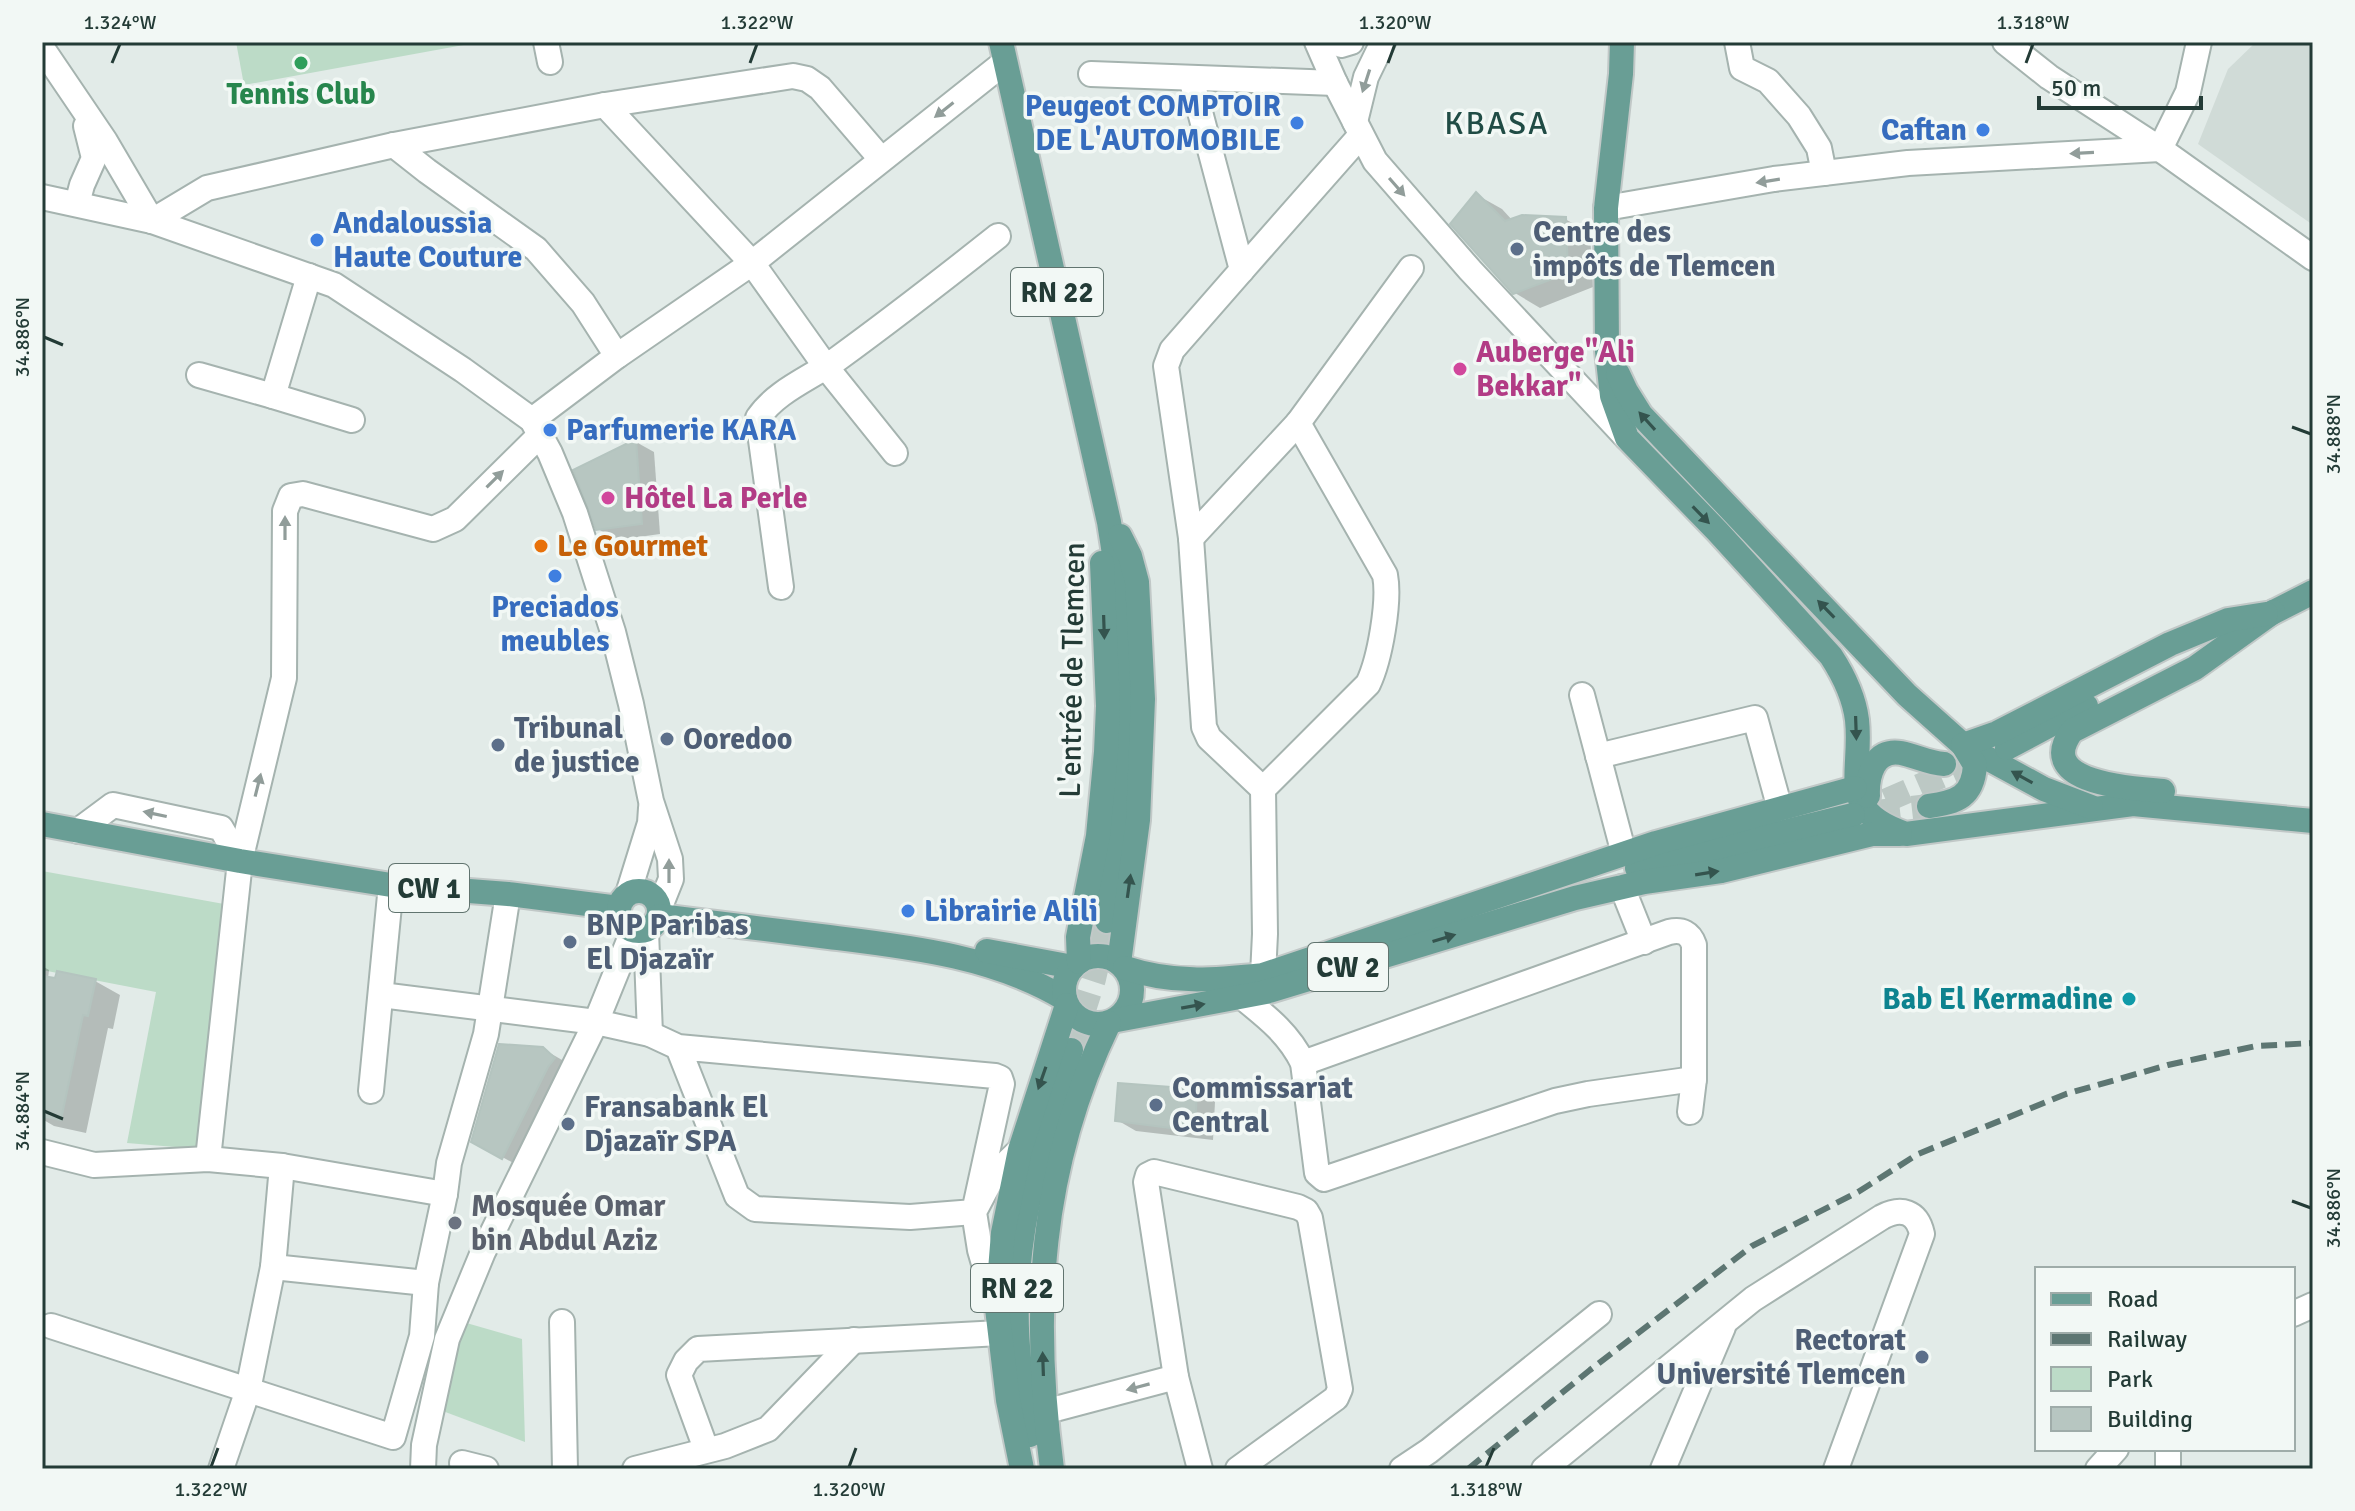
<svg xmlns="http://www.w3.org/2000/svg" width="2355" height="1511" font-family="Signika,sans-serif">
	<rect width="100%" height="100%" fill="#e2ebe8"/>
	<!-- built -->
	<path fill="#d0dbd7" d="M2256,42H2313V225L2198,144L2228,69Z"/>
	<!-- green -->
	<g fill="#bcdbc7">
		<path d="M236,42H480L244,85Z"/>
		<path d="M42,871L224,904L199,1149L127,1143L156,992L42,970Z"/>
		<path d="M463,1322L522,1339L525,1442L440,1410Z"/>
	</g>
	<!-- shadow -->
	<g fill="#0003">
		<path d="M1477,195L1502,209L1513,221L1565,219L1590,233L1593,287L1540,308L1515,293Z"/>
		<path d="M636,442L654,452L660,534L617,540L598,529Z"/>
		<path d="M42,966L49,970L48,979L95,981L120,995L113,1029L108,1028L86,1133L54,1126L42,1119Z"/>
		<path d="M543,1049L569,1064L528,1171L473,1141Z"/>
		<path d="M1197,1091L1215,1102L1213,1140L1136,1131L1117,1120Z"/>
	</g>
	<!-- building -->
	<g fill="#b7c6c1" stroke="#b4c4bf" stroke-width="2">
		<path d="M1476,192L1505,221L1522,215L1566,217L1568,273L1513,294L1450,224Z"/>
		<path d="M636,439L642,524L596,530L573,470Z"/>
		<path d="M57,971L96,979L88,1016L83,1015L61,1120L42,1116V1039L45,1024L42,1023V976L55,978Z"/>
		<path d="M499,1044L543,1047L555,1058L548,1067L502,1159L471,1142Z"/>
		<path d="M1118,1083L1197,1089L1195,1131L1115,1121Z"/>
	</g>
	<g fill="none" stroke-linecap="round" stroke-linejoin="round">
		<!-- major-tunnel -->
		<g stroke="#bcc8c4" stroke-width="24" stroke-dasharray="24 12" stroke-linecap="butt">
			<path d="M1876,812L1929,806"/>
			<path d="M1853,815L1990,755"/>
			<path d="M1071,1050L1094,979L1107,921"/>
		</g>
		<!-- minor casing -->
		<g stroke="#a5b3af" stroke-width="28">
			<g id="minor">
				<path d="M546,42L550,62"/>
				<path d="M1317,42L1335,83L1375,161L1470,270L1627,438"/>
				<path d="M1337,42L1341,45L1351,42"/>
				<path d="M1737,42L1742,68L1768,81L1799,116L1819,148L1824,173"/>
				<path d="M2005,42L2049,77L2160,149L2313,258"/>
				<path d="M42,48L105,141L152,221"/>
				<path d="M1091,74L1335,83"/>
				<path d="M1191,78L1242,270L1172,350L1166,366L1191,538L1204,727L1209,738L1263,789"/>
				<path d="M605,105L752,263L826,367L895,453"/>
				<path d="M1355,122L1366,77L1383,42"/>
				<path d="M394,145L427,171L536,249L583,303L617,356"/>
				<path d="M42,197L152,221L334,285L463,370L532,420L550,453L575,513L613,632L631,704L651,801L670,859L671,879L659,909"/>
				<path d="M77,204L82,185L94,158L86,126"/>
				<path d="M1606,208L1774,179L1908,163L2160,149L2188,92L2199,42"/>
				<path d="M152,221L207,188L394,145L605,105L793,76L807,79L820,88L881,159"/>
				<path d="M1242,270L1361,135"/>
				<path d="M309,276L273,396L352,420"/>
				<path d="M199,375L273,396"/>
				<path d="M532,420L617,356L752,263L1005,62"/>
				<path d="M1191,538L1298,423L1411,268"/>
				<path d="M781,587L758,418C776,391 811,378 836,360C891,320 945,278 998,236"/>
				<path d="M1582,695L1624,854"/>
				<path d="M1598,756L1755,718L1780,809"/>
				<path d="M78,831L113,805L221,828L240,861"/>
				<path d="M1622,887L1644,942"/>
				<path d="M628,894L650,823L651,808"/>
				<path d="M646,931L650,1034"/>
				<path d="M1266,992L1263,975L1265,934L1263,789L1368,684C1380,659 1390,601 1385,575L1298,423"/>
				<path d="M381,995L596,1022L650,1034L678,1047L995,1076L1000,1078L1002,1084L974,1212L910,1217L755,1209L737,1196L678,1047"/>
				<path d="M1242,997C1267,1017 1289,1034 1303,1063L1317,1173L1324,1179L1555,1101L1588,1094L1694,1079"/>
				<path d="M1303,1063L1669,932C1682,929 1690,933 1694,945V1079L1690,1112"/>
				<path d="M371,1091L391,885"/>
				<path d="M42,1152L94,1165L208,1159L282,1166L445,1194"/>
				<path d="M208,1159L240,861L284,678L285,511L291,496L303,494L433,529L455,519L539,436"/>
				<path d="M273,1267L426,1283"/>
				<path d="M996,1305L980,1250L974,1212L993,1176L1020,1150"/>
				<path d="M2293,1314L2313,1305"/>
				<path d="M562,1322L565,1469"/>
				<path d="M51,1326L393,1437L422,1336L426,1283L445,1194L449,1163L486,1034L508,894"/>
				<path d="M1176,1377L1146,1182L1148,1175L1154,1172L1298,1207L1306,1211L1310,1218L1340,1389L1336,1398L1238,1469"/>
				<path d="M1044,1412L1176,1377L1200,1469"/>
				<path d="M706,1449L679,1375L686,1361L698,1349L1000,1333"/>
				<path d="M2168,1449V1469"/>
				<path d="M462,1463L486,1469"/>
				<path d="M221,1469L248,1390L273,1267L282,1166"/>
				<path d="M423,1469L424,1445L447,1339L483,1252L596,1022L633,931"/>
				<path d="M635,1469L725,1446L768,1429L854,1340"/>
				<path d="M1402,1469L1429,1451L1599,1314"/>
				<path d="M1544,1469L1753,1299L1882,1217C1901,1207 1917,1211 1922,1234L1836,1469"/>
				<path d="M1663,1469L1723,1327"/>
				<path d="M2098,1469L2116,1449"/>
			</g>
		</g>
		<!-- major casing -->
		<g stroke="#c1c8c7" stroke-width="28">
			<g id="major">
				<path d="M1001,42L1109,522C1122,599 1127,676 1124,755C1122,811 1113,866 1107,921"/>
				<path d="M1622,42L1621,74L1606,208L1607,351L1612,396L1627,438L1718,532L1831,656C1844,676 1854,696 1857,720C1863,774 1835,810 1906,834L2133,804L2313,821"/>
				<path d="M1618,374L1626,391L1641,415L1907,695L1963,745L2044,789L2091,807"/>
				<path d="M2258,620L2313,592"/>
				<path d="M2007,748L2086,706"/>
				<path d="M2163,791C2133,788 2033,784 2072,731L2195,668L2273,612"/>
				<path d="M1868,796C1867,776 1874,748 1901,753C1916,756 1928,763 1944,764"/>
				<path d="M1929,806C1957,802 1973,797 1975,765L1963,745L1997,733L2170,644L2228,620L2266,614"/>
				<path d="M42,824L240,861L391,885L508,894L619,908"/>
				<path d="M1637,868L1853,815"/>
				<circle cx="639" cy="911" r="20"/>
				<path d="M659,916C716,923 772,930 829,937C910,947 994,956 1065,999"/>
				<path d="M987,951L1073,967"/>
				<circle cx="1098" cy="990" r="34"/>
				<path d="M1079,962L1078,937L1098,836L1106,752L1108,706L1102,563"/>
				<path d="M1119,963L1138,820L1143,699L1137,582L1130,556L1120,536"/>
				<path d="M1125,968C1174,984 1213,980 1263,975L1656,843L1855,788"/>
				<path d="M1117,1020L1266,992L1575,898L1644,882L1721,871L1872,834H1900"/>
				<path d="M1030,1435C1022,1392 1015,1338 1017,1295C1019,1210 1046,1130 1071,1050"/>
				<path d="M1022,1469L1008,1400L997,1308L1003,1233L1020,1150L1067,1005"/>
				<path d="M1052,1469C1031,1311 1039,1168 1109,1023"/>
			</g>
		</g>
		<!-- minor -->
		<use href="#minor" stroke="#fff" stroke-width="24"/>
		<!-- major -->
		<use href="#major" stroke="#699e95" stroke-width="24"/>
		<!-- rail -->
		<path stroke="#5d7672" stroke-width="6" stroke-dasharray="16 8" stroke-linecap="butt" d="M1468,1469L1590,1370L1752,1246L1858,1192L1918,1154L2066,1094L2168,1065L2256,1046L2313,1043"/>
	</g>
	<!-- one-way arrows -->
	<defs><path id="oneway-solid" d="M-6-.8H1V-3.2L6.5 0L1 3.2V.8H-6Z" transform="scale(2)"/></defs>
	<g fill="#919d9a">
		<use href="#oneway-solid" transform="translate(1366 81) rotate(108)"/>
		<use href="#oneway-solid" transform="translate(944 110) rotate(142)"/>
		<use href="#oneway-solid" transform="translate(2082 153) rotate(177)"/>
		<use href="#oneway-solid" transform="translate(1768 181) rotate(171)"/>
		<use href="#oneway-solid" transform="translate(1397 187) rotate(49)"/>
		<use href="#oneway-solid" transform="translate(495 479) rotate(-45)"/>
		<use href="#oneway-solid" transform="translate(285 528) rotate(-90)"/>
		<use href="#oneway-solid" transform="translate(258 785) rotate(-76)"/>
		<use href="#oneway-solid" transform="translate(155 814) rotate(-168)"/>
		<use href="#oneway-solid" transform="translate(669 871) rotate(-90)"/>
		<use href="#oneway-solid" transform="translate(1138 1387) rotate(165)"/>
	</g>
	<g fill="#34544e">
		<use href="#oneway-solid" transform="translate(1647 421) rotate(-132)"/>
		<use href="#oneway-solid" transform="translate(1701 515) rotate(46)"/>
		<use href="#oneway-solid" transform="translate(1826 609) rotate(-134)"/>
		<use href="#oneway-solid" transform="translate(1104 627) rotate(88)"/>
		<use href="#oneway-solid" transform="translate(1856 728) rotate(88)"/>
		<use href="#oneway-solid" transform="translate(2022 777) rotate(-151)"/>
		<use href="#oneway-solid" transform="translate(1707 873) rotate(-9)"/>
		<use href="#oneway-solid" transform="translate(1129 886) rotate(-82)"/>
		<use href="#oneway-solid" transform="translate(1444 938) rotate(-17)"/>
		<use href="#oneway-solid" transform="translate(1193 1006) rotate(-10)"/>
		<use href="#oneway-solid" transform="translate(1042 1078) rotate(109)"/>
		<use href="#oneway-solid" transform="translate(1043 1364) rotate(-92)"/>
	</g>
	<!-- ticks -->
	<path fill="none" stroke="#233b36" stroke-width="3" d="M112,63L120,44M750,63L757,44M1388,63L1395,44M2026,63L2033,44M44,337L63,345M2292,427L2311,434M44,1111L63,1119M2292,1201L2311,1208M211,1467L218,1448M849,1467L856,1448M1486,1467L1494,1448"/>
	<!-- markers -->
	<circle fill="#2e9e5b" stroke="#f2f8f5" stroke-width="3" cx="301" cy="63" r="8"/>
	<g fill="#3f7fe0" stroke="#f2f8f5" stroke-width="3">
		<circle cx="1297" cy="123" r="8"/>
		<circle cx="1983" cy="130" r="8"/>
		<circle cx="317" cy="240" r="8"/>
		<circle cx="550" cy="430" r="8"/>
		<circle cx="555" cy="576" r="8"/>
		<circle cx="908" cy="911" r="8"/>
	</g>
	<g fill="#5c6f8a" stroke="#f2f8f5" stroke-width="3">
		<circle cx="1517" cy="249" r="8"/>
		<circle cx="667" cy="739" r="8"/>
		<circle cx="498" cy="745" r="8"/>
		<circle cx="570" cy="942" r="8"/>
		<circle cx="1156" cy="1105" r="8"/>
		<circle cx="568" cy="1124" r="8"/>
		<circle cx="1922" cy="1357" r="8"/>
	</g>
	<g fill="#d1479c" stroke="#f2f8f5" stroke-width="3">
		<circle cx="1460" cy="369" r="8"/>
		<circle cx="608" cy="498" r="8"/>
	</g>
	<circle fill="#e8710a" stroke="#f2f8f5" stroke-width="3" cx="541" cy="546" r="8"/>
	<circle fill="#0f9aa8" stroke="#f2f8f5" stroke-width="3" cx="2129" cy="999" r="8"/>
	<circle fill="#6b7280" stroke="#f2f8f5" stroke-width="3" cx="455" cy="1223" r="8"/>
	<g text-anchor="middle" stroke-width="7" stroke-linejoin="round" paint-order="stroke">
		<!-- shield labels -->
		<g fill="#f2f8f5" stroke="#61746f" stroke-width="2">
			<rect x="1011" y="268" width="92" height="48" rx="6"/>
			<rect x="389" y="864" width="80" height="48" rx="6"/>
			<rect x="1308" y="943" width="80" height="48" rx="6"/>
			<rect x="971" y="1264" width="92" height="48" rx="6"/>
		</g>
		<g font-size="28" font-weight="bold" fill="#233b36">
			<text x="1057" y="302">RN 22</text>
			<text x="429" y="898">CW 1</text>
			<text x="1348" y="977">CW 2</text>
			<text x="1017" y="1298">RN 22</text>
		</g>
		<!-- leisure labels -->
		<g font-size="30" font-weight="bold" fill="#27864d" stroke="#f2f8f5">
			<text x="301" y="104">Tennis Club</text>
		</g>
		<!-- shop labels -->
		<g font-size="30" font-weight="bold" fill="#366cbe" stroke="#f2f8f5" text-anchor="start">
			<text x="1281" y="116" text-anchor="end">Peugeot COMPTOIR<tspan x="1281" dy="34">DE L'AUTOMOBILE</tspan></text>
			<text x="1967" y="140" text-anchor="end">Caftan</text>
			<text x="333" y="233">Andaloussia<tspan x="333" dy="34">Haute Couture</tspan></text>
			<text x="566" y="440">Parfumerie KARA</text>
			<text x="555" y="617" text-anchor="middle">Preciados<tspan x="555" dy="34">meubles</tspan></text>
			<text x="924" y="921">Librairie Alili</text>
		</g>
		<!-- service labels -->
		<g font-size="30" font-weight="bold" fill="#4e5e75" stroke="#f2f8f5" text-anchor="start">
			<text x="1533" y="242">Centre des<tspan x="1533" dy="34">impôts de Tlemcen</tspan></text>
			<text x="514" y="738">Tribunal<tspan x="514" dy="34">de justice</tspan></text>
			<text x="683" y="749">Ooredoo</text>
			<text x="586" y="935">BNP Paribas<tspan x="586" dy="34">El Djazaïr</tspan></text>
			<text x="1172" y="1098">Commissariat<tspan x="1172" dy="34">Central</tspan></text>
			<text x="584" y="1117">Fransabank El<tspan x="584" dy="34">Djazaïr SPA</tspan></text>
			<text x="1906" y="1350" text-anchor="end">Rectorat<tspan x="1906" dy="34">Université Tlemcen</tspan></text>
		</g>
		<!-- hotel labels -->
		<g font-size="30" font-weight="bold" fill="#b23c85" stroke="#f2f8f5" text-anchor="start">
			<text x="1476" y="362">Auberge"Ali<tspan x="1476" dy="34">Bekkar"</tspan></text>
			<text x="624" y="508">Hôtel La Perle</text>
		</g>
		<!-- food labels -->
		<g font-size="30" font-weight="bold" fill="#c56008" stroke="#f2f8f5" text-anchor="start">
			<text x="557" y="556">Le Gourmet</text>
		</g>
		<!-- street labels -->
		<g font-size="30" fill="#233b36" stroke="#f2f8f5">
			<text transform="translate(1072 670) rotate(-89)" y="10">L'entrée de Tlemcen</text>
		</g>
		<!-- culture labels -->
		<g font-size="30" font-weight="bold" fill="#0d838f" stroke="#f2f8f5" text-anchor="end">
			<text x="2113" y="1009">Bab El Kermadine</text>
		</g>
		<!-- worship labels -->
		<g font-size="30" font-weight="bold" fill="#5b616d" stroke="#f2f8f5" text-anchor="start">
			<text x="471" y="1216">Mosquée Omar<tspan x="471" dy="34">bin Abdul Aziz</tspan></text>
		</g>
		<!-- neighbourhood labels -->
		<g font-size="32" letter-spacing="2" fill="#204c45" stroke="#f2f8f5">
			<text x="1497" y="134">KBASA</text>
		</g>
	</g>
	<!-- border -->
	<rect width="2355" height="1511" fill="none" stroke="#f2f8f5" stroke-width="88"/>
	<!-- legend -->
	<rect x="2035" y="1267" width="260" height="184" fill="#f2f8f5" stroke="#9faca9" stroke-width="2"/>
	<rect x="2051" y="1293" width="40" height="12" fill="#699e95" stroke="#9faca9" stroke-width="2"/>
	<text x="2107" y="1307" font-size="24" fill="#233b36">Road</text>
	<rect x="2051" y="1333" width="40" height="12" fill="#5d7672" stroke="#9faca9" stroke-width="2"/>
	<text x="2107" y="1347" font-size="24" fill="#233b36">Railway</text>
	<rect x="2051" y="1367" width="40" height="24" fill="#bcdbc7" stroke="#9faca9" stroke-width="2"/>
	<text x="2107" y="1387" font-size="24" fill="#233b36">Park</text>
	<rect x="2051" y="1407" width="40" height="24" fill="#b7c6c1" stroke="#9faca9" stroke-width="2"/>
	<text x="2107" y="1427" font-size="24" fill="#233b36">Building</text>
	<!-- scale -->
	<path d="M2039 96v12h162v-12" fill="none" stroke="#233b36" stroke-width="4"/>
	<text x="2051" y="96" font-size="24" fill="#233b36" stroke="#f2f8f5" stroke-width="6" paint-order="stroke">50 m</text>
	<rect x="44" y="44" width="2267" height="1423" fill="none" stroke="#233b36" stroke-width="3"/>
	<g font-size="20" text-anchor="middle" fill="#233b36">
		<text x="120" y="29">1.324°W</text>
		<text x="757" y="29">1.322°W</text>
		<text x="1395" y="29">1.320°W</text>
		<text x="2033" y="29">1.318°W</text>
		<text transform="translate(22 337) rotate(-90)" y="7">34.886°N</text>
		<text transform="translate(2333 434) rotate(-90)" y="7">34.888°N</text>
		<text transform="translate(22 1111) rotate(-90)" y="7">34.884°N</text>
		<text transform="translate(2333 1208) rotate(-90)" y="7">34.886°N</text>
		<text x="211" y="1496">1.322°W</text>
		<text x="849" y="1496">1.320°W</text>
		<text x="1486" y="1496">1.318°W</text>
	</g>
</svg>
